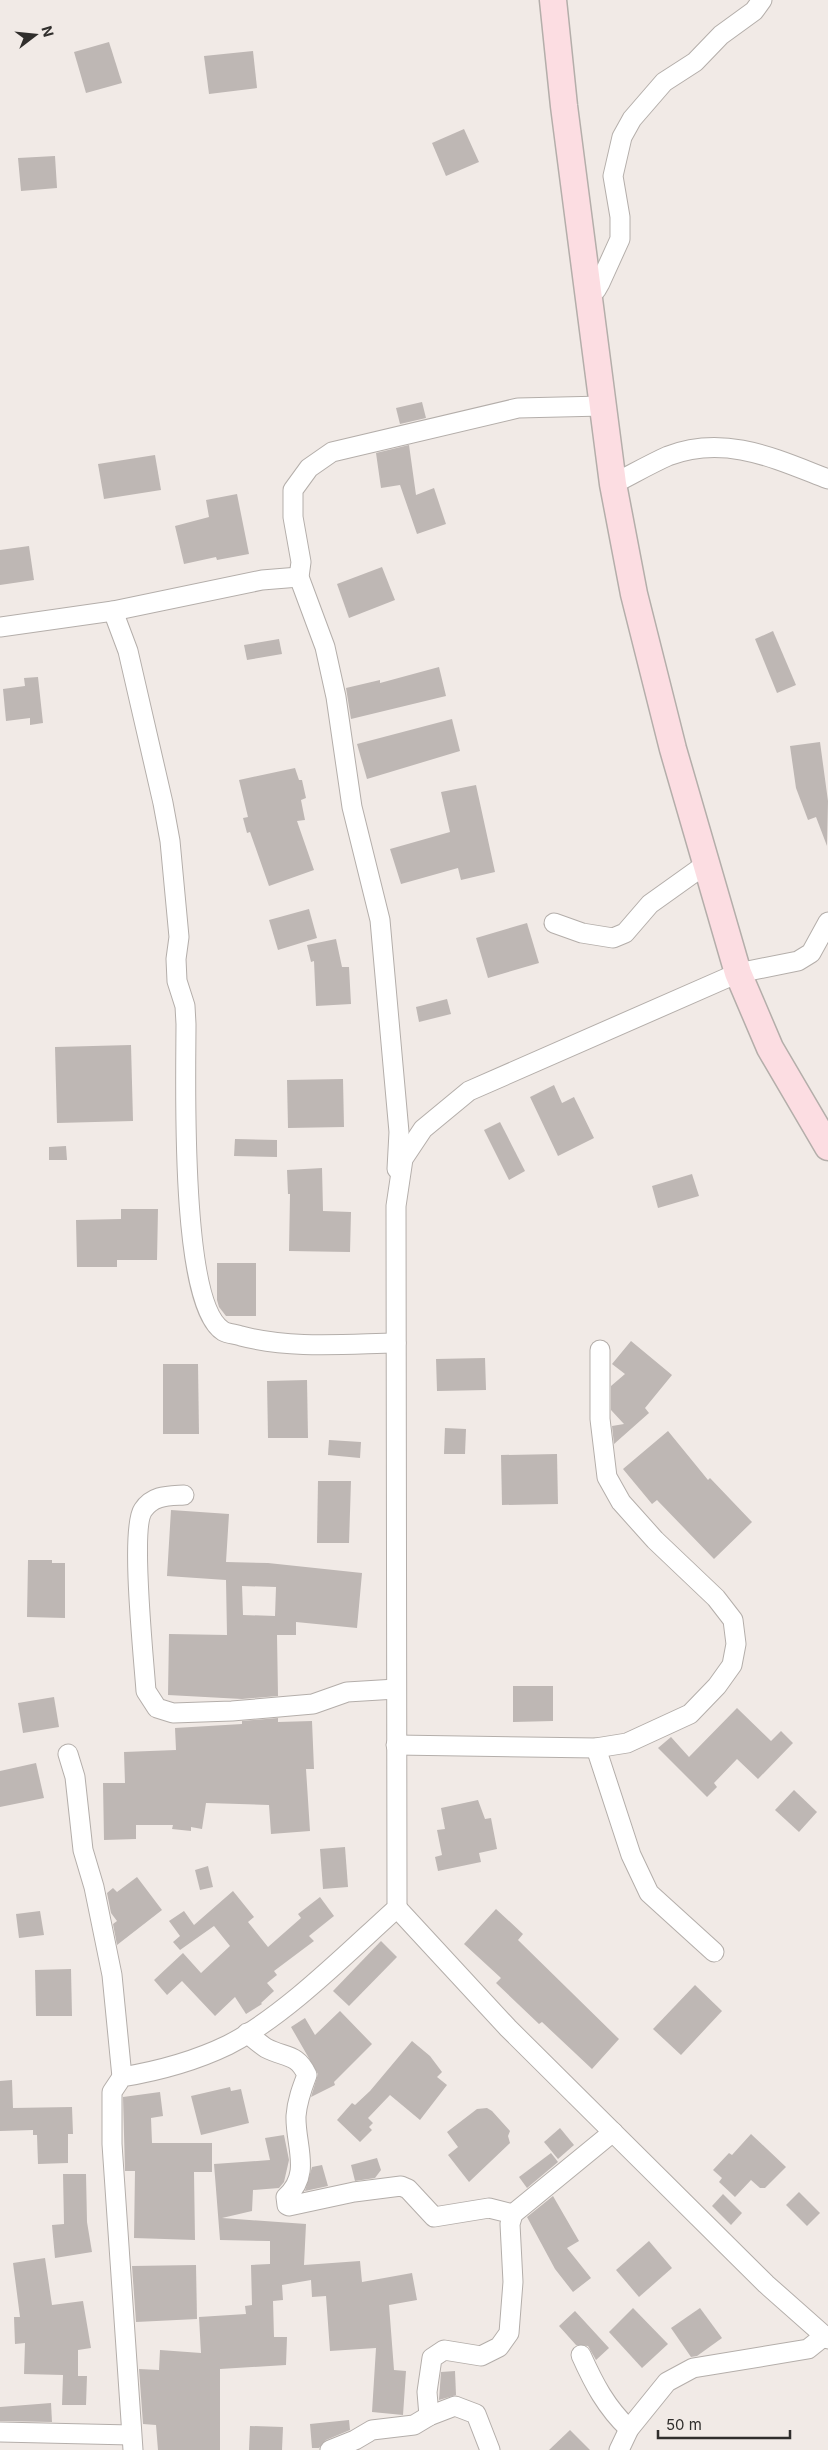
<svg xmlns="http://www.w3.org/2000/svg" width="828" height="2450" font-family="Inter,sans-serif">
	<rect width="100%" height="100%" fill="#f1eae6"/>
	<!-- building -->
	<g fill="#beb7b4" fill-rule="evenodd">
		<path d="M109,42L122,83L86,93L74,52Z"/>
		<path d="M253,51L257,88L209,94L204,56Z"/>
		<path d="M464,129L479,162L446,176L432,143Z"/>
		<path d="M55,156L57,188L21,191L18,158Z"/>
		<path d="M422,402L426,418L400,424L396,408Z"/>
		<path d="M409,445L416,495L434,488L446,524L417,534L400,485L381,488L376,453Z"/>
		<path d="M155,455L161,490L104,499L98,464Z"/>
		<path d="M237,494L249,554L217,560L216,557L184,564L175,526L209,517L206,500Z"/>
		<path d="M29,546L34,580L0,585V550Z"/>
		<path d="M382,567L395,600L349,618L337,584Z"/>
		<path d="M773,631L796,685L777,693L755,639Z"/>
		<path d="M279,639L282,654L247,660L244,645Z"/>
		<path d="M439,667L446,696L351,719L346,688L380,680V683Z"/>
		<path d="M38,677L43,723L30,725V718L6,721L3,689L25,686L24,678Z"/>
		<path d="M452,719L460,751L367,779L357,744Z"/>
		<path d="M820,742L828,801L827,846L816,817L808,820L796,788L790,746Z"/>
		<path d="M295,768L299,780H302L306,798L301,800L305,820L297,821L314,870L269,886L250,832L247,833L243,818L248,817L239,780Z"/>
		<path d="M476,785L495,872L461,880L458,868L401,884L390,849L450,832L441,792Z"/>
		<path d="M309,909L317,938L278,950L269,920Z"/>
		<path d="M527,923L539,963L488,978L476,938Z"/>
		<path d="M336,939L342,967H349L351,1004L316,1006L314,961L311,962L307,945Z"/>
		<path d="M447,999L451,1014L419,1022L416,1007Z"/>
		<path d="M131,1045L133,1121L57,1123L55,1047Z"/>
		<path d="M343,1079L344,1127L288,1128L287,1080Z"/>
		<path d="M554,1085L562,1103L574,1097L594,1138L558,1156L530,1097Z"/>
		<path d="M500,1122L525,1171L509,1180L484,1130Z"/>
		<path d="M235,1139L277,1140V1157L234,1156Z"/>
		<path d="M66,1146L67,1160H49V1147Z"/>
		<path d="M322,1168L323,1211L351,1212L350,1252L289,1251L290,1194H288L287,1170Z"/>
		<path d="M692,1174L699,1196L658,1208L652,1186Z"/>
		<path d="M121,1209H158L157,1260H117V1267H77L76,1220L121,1219Z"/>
		<path d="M217,1263H256V1316H226L219,1307L217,1300Z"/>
		<path d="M631,1341L672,1375L645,1408L649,1413L614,1444L612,1426L624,1424L611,1410V1386L625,1374L612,1364Z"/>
		<path d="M485,1358L486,1390L437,1391L436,1359Z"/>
		<path d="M163,1364H198L199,1434H163Z"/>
		<path d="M307,1380L308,1438H268L267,1381Z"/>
		<path d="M445,1428L466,1429L465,1454H444Z"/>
		<path d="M668,1431L708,1480L710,1478L752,1522L714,1559L657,1500L652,1504L623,1469Z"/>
		<path d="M329,1440L361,1442L360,1458L328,1455Z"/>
		<path d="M557,1454L558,1504L502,1505L501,1455Z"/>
		<path d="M318,1481H351L349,1543H317Z"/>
		<path d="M171,1510L229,1514L226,1562L268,1563L362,1573L357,1628L296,1622V1635H277L278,1696L242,1699L168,1695L169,1634L227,1635L226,1580L167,1576ZM242,1586L276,1587L275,1616L243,1615Z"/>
		<path d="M28,1560H52V1563H65V1618L27,1617Z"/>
		<path d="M513,1686H553V1721L513,1722Z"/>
		<path d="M54,1697L59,1727L23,1733L18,1703Z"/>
		<path d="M737,1708L771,1741L781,1731L793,1743L758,1779L737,1759L714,1783L717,1787L707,1797L658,1748L671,1737L689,1757Z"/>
		<path d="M278,1718V1722L312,1721L314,1769H306L310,1831L271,1834L269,1805L206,1803L202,1829L191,1827V1831L172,1829L173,1825H136V1839L104,1840L103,1783H125L124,1752L176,1750L175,1728L242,1724V1721Z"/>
		<path d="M36,1763L44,1798L0,1807V1771Z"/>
		<path d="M794,1790L817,1812L799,1832L775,1810Z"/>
		<path d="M478,1800L485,1819L491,1818L497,1849L479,1853L481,1862L438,1871L435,1857L442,1855L437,1830L445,1829L441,1808Z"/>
		<path d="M345,1847L348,1887L323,1889L320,1849Z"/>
		<path d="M208,1866L213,1887L200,1890L195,1870Z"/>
		<path d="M137,1877L162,1910L117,1945L113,1924L117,1921L111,1913L107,1893L113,1888L117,1892Z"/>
		<path d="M233,1891L254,1917L248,1922L268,1947L301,1918L298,1914L320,1897L334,1916L309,1936L314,1941L274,1971L277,1975L267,1983L274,1991L261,2003L262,2004L246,2014L235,1997L215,2016L182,1981L167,1995L154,1980L183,1953L201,1973L230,1946L214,1926L180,1950L173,1942L180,1936L169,1921L184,1911L194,1925Z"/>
		<path d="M496,1909L523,1934L518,1940L619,2039L592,2069L542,2022L539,2024L496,1983L501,1978L464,1944Z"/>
		<path d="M40,1911L44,1935L19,1938L16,1914Z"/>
		<path d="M381,1941L397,1957L349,2006L333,1991Z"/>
		<path d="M71,1969L72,2016H36L35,1970Z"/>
		<path d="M695,1985L722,2011L681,2055L653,2029Z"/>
		<path d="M340,2011L372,2044L334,2082L335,2085L311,2097L318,2074L291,2027L305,2018L315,2035Z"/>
		<path d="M412,2041L430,2056L442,2072L437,2077L447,2085L420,2120L390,2095L368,2118L373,2123L369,2127L372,2130L360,2142L337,2120L352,2103L355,2105L370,2091Z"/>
		<path d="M12,2080L13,2108L72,2107L73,2134H68V2163L38,2164L37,2135H33V2130L0,2131V2081Z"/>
		<path d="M230,2087L231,2091L241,2089L249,2123L201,2135L191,2096Z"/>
		<path d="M160,2092L163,2116L151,2118L152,2143H212V2172H194L195,2240L134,2238L135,2171H125L123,2097Z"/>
		<path d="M487,2108L492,2111L510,2131L508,2136L510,2143L469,2182L448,2155L458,2147L447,2132L477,2109Z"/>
		<path d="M560,2128L574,2145L558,2159L544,2142Z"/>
		<path d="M751,2134L786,2167L765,2188H760L751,2180L735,2197L719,2182L722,2178L713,2170L729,2153L732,2155Z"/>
		<path d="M284,2135L289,2160L284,2182L279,2188L253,2190L252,2211L222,2218L306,2224L304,2265L360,2261L362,2282L412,2273L417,2300L389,2305L394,2370L406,2371L403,2415L372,2412L376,2348L330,2351L326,2296L312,2297L311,2280L282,2285L283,2300L273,2301L274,2337H287L286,2365L220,2369V2450H158L156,2425L143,2424L139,2369L159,2370L160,2350L201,2353L199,2317L246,2314L245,2306L252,2305L251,2265L270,2264V2241L220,2240L214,2164L270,2160L265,2138Z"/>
		<path d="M551,2153L558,2162L527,2188L519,2177Z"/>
		<path d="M377,2158L381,2170L375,2178L355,2181L351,2165Z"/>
		<path d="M322,2165L328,2186L305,2191L312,2167Z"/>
		<path d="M63,2174H86L87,2222L92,2252L55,2258L52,2225L64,2224Z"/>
		<path d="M799,2192L820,2213L807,2226L786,2205Z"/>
		<path d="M723,2194L742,2213L731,2225L712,2206Z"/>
		<path d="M553,2196L579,2241L567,2248L591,2278L573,2292L555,2269L527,2217Z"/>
		<path d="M649,2241L672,2268L639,2297L616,2270Z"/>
		<path d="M45,2258L52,2305L83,2301L91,2348L78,2350V2376H87L86,2405H62L63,2375L24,2374L25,2343L15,2344L14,2317H20L13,2263Z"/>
		<path d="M196,2265L197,2319L136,2322L132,2266Z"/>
		<path d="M633,2308L668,2344L642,2368L609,2332Z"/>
		<path d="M700,2308L722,2338L697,2356L691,2357L671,2328Z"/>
		<path d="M575,2311L609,2348L596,2360L588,2346L576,2345L559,2326Z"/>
		<path d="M455,2371L456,2395L439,2400L441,2372Z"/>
		<path d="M51,2403L52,2422L0,2421V2407Z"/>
		<path d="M349,2420L350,2430L326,2440L319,2448H312L310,2424Z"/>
		<path d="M250,2426L283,2427L282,2450H249Z"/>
		<path d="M570,2430L590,2450H549Z"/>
	</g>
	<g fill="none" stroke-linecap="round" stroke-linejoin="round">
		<!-- street casing -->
		<g stroke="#b4aeaa" stroke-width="21">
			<g id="street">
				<path d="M587,293L596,290L600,283L620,239V217L613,176L622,137L632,119L664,82L695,62L721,35L754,11L762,0"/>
				<path d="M613,484C631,475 650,464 668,456C725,434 776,459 828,479"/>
				<path d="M113,611L128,651L163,803L170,841L179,937L176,959L177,981L185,1006L186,1024C186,1077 179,1303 223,1331C228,1334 236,1334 241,1336C291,1349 344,1344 396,1343"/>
				<path d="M0,627L113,611L262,580L299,577"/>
				<path d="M554,923L582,933L613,938L625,933L650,904L706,864"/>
				<path d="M397,1169L399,1132L380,920L352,807L336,697L325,647L299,577L301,562L293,517V490L309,468L332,452L518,408L603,406"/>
				<path d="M184,1495C168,1496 153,1495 143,1510C130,1529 144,1661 146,1691L157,1708L173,1713L232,1711L313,1704L347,1692L396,1689"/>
				<path d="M396,1745L596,1748L627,1743L690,1714L717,1686L732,1665L736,1644L733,1620L716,1598L655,1540L621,1502L607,1477L600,1419V1350"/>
				<path d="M596,1748L631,1855L649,1893L714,1952"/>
				<path d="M68,1754L75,1777L83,1850L94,1887L112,1975L122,2077"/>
				<path d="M397,1908L508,2028L766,2284L828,2339"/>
				<path d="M247,2033C253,2038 260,2044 266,2048C285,2058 297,2053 307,2075C302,2088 297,2101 296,2116C295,2145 312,2174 286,2197L287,2205L289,2206L354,2192L401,2186L408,2189L434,2217L489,2208L513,2214"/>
				<path d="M581,2355C594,2384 606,2407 629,2429"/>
				<path d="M429,2416L427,2392L432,2358L444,2350L481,2356L499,2347L509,2333L513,2282L510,2224L513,2214L613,2132"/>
				<path d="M0,2432L131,2435"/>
				<path d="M133,2450L112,2144V2092L122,2077C158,2071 195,2061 228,2045C285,2016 348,1952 397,1908L396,1206L403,1159L423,1129L469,1091L738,973L798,961L811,953L828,922"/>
				<path d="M330,2450L355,2440L372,2430L414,2425L429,2416L455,2406L476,2414L490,2450"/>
				<path d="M619,2450L629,2429L667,2382L693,2368L808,2349L823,2337"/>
			</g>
		</g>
		<!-- secondary casing -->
		<g stroke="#b4aeaa" stroke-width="29">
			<path id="secondary" d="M553,0L564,106L613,484L634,594L673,749L738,973L770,1048L828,1147"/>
		</g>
		<!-- street -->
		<use href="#street" stroke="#fff" stroke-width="19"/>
		<!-- secondary -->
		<use href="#secondary" stroke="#fcdde2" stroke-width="26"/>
	</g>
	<!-- north arrow -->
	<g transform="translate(35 35) rotate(74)" stroke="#f1eae6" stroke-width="4" paint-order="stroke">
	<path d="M0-4L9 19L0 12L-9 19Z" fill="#302e2c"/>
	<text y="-8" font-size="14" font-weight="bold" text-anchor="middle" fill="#302e2c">N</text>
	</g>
	<!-- scale -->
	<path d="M658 2430v8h132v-8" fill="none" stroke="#302e2c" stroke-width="2.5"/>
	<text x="666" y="2430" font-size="15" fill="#302e2c" stroke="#f1eae6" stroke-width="4" paint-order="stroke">50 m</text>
</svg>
